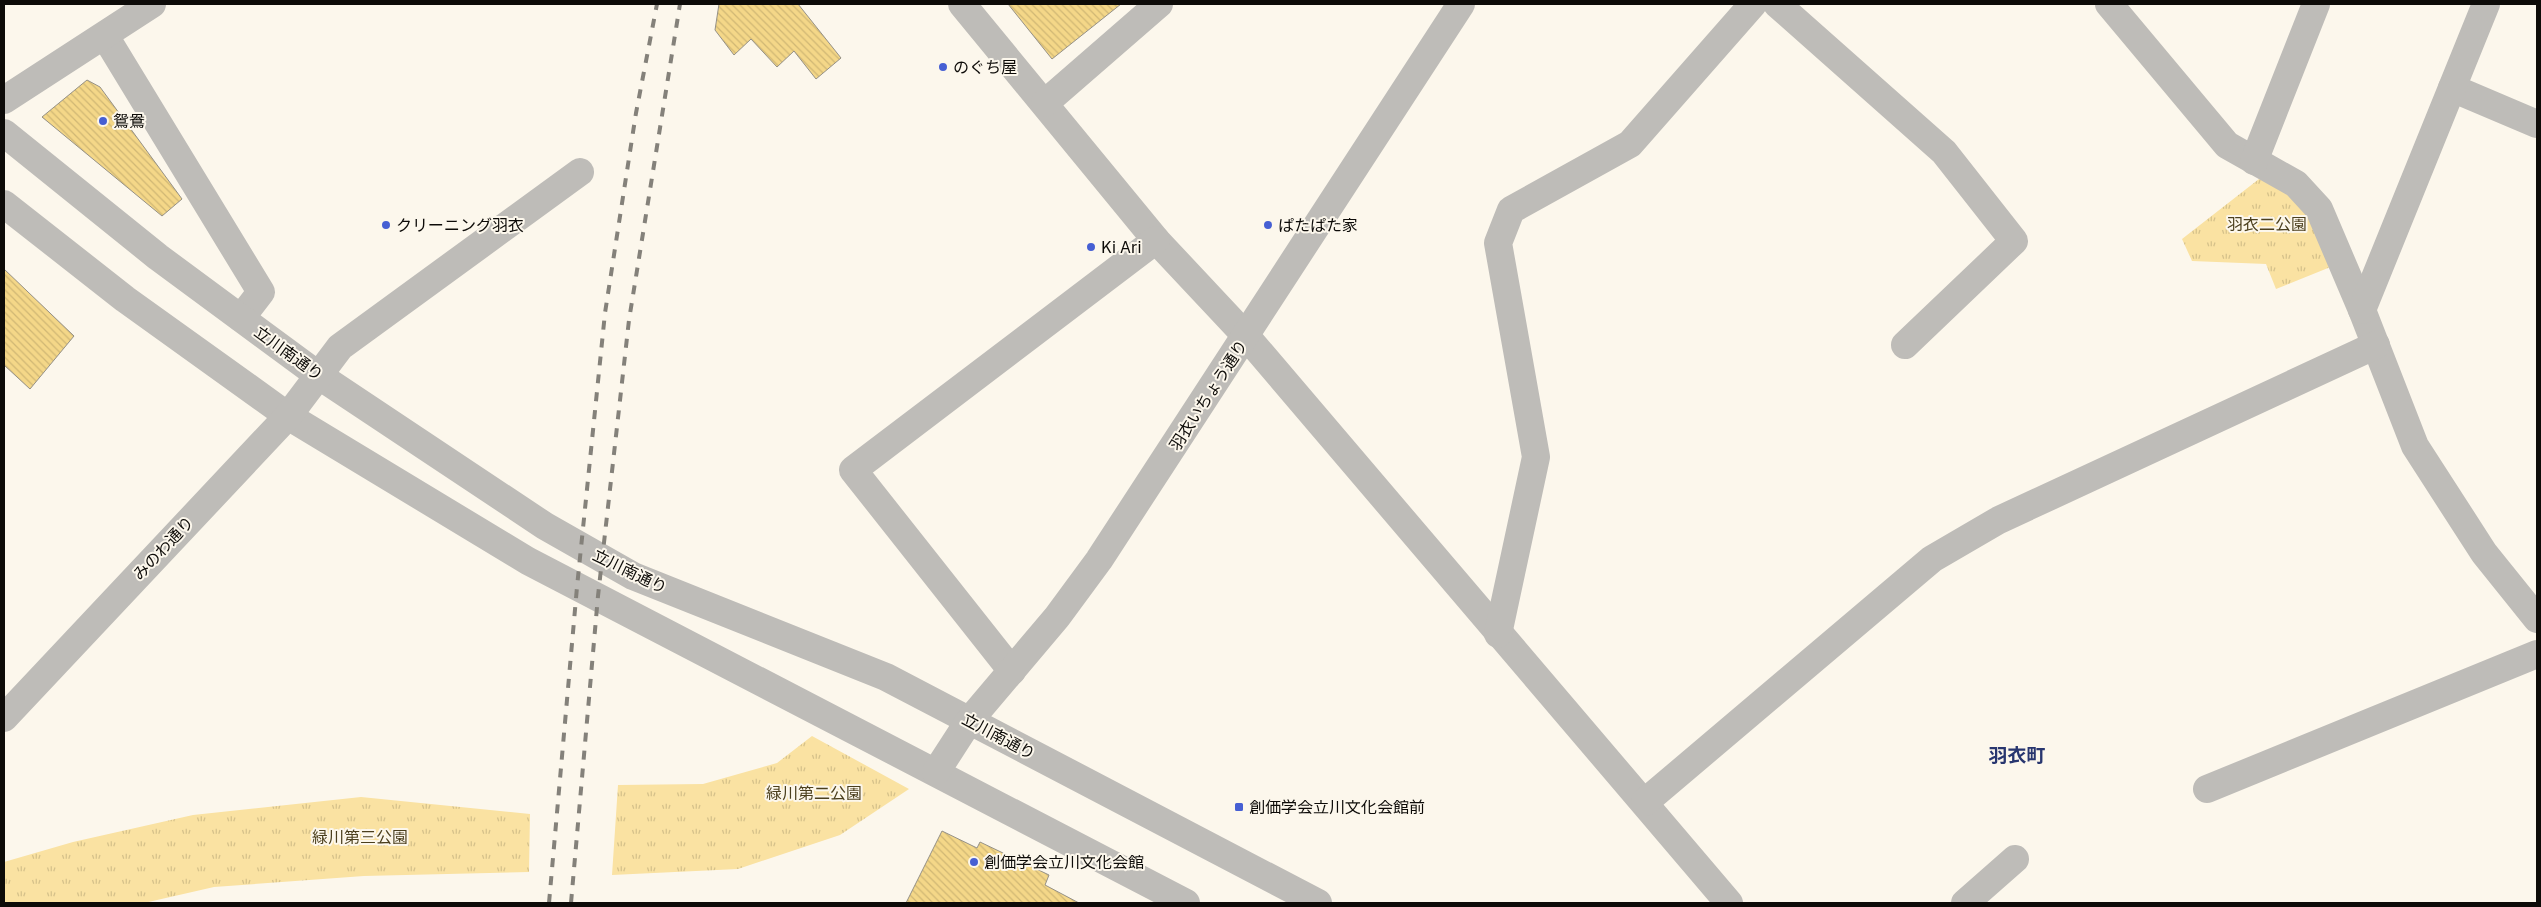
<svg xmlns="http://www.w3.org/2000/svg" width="2541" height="907" font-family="'Public Sans','Noto Sans JP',sans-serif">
	<defs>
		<pattern id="park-tufts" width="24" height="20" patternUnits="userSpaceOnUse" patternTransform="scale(1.25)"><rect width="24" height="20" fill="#fae2a2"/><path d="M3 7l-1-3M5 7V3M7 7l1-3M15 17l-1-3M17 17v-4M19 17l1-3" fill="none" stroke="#d5c18a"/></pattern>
		<pattern id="building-back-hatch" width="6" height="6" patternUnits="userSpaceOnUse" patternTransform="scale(1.25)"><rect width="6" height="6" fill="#f4d788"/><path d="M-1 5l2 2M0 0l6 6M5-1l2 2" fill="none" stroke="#d0b774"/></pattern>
	</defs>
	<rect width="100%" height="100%" fill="#fcf7ec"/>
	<!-- park -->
	<g fill="url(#park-tufts)">
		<path d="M2259,179L2284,185L2302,200L2333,266L2276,289L2266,264L2192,261L2182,239Z"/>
		<path d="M812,736L909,789L840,835L738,869L612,875L618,785L703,784L777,763Z"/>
		<path d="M361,797L530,814L529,872L364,876L214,887L144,903H6L4,901V862L73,842L193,815Z"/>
	</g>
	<!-- building -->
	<g fill="url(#building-back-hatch)" stroke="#959187">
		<path d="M719,4H798L841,58L816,79L794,51L777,67L751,39L734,55L715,30Z"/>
		<path d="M1008,4H1121L1052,59Z"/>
		<path d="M87,80L100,87L182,199L162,216L42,117Z"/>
		<path d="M4,269L74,336L30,389L4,365Z"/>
		<path d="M942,831L977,848L980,842L1049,875L1045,885L1079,903H906Z"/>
	</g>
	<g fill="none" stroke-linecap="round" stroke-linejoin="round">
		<!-- minor -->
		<g stroke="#bebcb8" stroke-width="28">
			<path d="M962,4L1156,240L1246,336L1729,903"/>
			<path d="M1777,4L1944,152L2014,241L1905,345"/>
			<path d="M2109,4L2227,145L2296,184L2319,209L2362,310L2415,446L2484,553L2537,619"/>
			<path d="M105,36L261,292L241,318"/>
			<path d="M2452,88L2537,124"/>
			<path d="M4,100L152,4"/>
			<path d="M1045,103L1159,4"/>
			<path d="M4,133L158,257L318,375L545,526L633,576L886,677L1318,903"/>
			<path d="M2254,161L2316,4"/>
			<path d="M4,204L125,299L288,416L528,561L1186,903"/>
			<path d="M2362,310L2486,4"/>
			<path d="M1498,634L1536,457L1498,243L1511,210L1630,144L1753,4"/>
			<path d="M1012,671L853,470L1156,240"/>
			<path d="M4,718L288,416L340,347L580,172"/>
			<path d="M936,772L969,721L1057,617L1099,560L1461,4"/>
			<path d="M2207,789L2537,654"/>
			<path d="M1645,802L1932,559L1999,520L2376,345"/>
			<path d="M1965,903L2015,859"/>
		</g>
		<!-- rail -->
		<g stroke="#84817a" stroke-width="4" stroke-dasharray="9 9" stroke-linecap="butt">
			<path d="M549,903L577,587L605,313L636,113L657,4"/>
			<path d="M571,903L598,596L629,320L680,4"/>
		</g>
	</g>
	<!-- markers -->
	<g fill="#465fd3" stroke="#fcf7ec" stroke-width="2">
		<circle cx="943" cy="67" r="5"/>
		<circle cx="103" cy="121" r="5"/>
		<circle cx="386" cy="225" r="5"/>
		<circle cx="1268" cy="225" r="5"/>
		<circle cx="1091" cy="247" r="5"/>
		<rect x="1234" y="802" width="10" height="10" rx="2.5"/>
		<circle cx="974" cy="862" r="5"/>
	</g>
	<g text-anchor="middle" stroke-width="4" stroke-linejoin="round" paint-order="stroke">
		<!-- poi labels -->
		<g font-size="16" fill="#0d0b08" stroke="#fcf7ec" text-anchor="start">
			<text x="953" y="73">のぐち屋</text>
			<text x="113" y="127">鴛鴦</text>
			<text x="396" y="231">クリーニング羽衣</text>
			<text x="1278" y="231">ぱたぱた家</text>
			<text x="1101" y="253">Ki Ari</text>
			<text x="1249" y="813">創価学会立川文化会館前</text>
			<text x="984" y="868">創価学会立川文化会館</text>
		</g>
		<!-- park labels -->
		<g font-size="16" fill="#4b3f1d" stroke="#fcf7ec">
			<text x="2267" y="230">羽衣二公園</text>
			<text x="814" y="799">緑川第二公園</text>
			<text x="360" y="843">緑川第三公園</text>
		</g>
		<!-- street labels -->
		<g font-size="16" fill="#0d0b08" stroke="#fcf7ec">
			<text transform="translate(289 353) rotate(36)" y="6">立川南通り</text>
			<text transform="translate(1208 395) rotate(-57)" y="6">羽衣いちょう通り</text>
			<text transform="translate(163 548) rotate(-47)" y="6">みのわ通り</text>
			<text transform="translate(630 571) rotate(26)" y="6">立川南通り</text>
			<text transform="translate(999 736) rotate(28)" y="6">立川南通り</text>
		</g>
		<!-- quarter labels -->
		<g font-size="19" font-weight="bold" fill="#28366f" stroke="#fcf7ec">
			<text x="2017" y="762">羽衣町</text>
		</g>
	</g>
	<!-- border -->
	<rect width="2541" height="907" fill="none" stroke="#0d0b08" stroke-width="10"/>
</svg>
